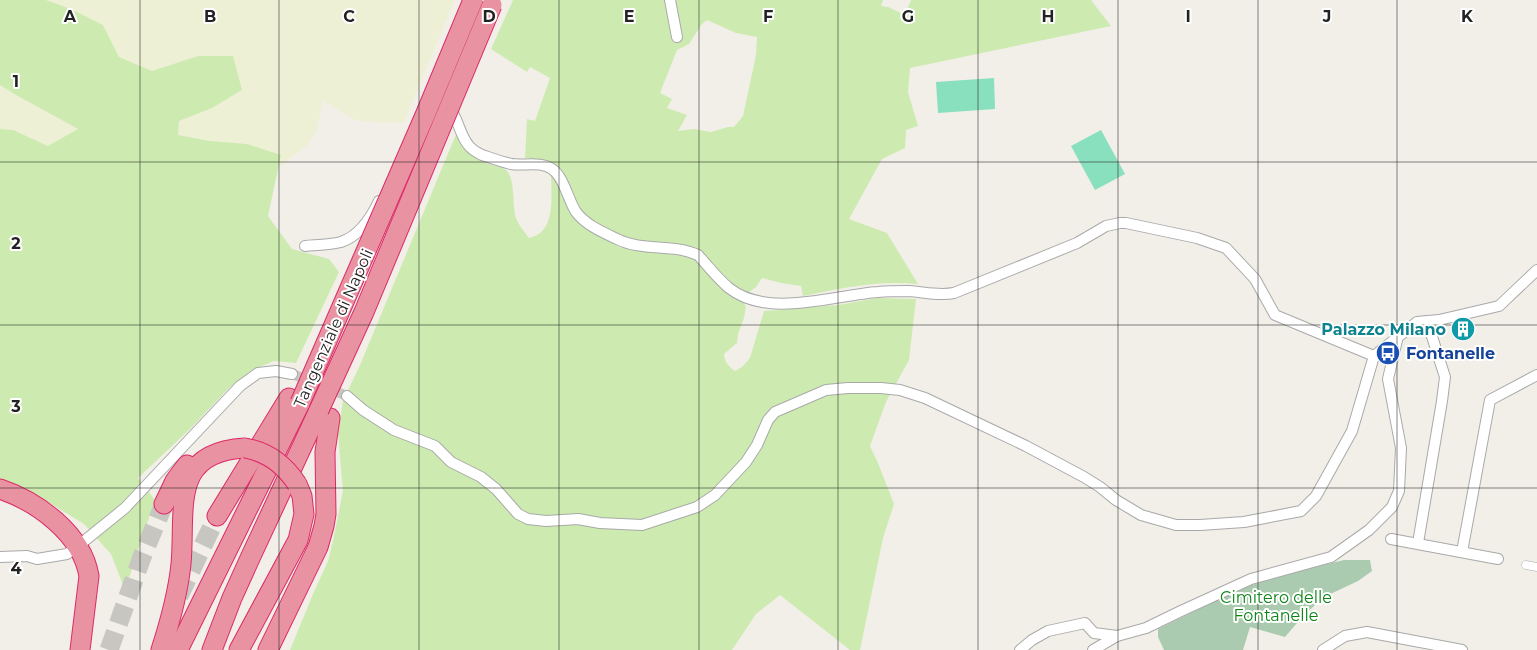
<svg xmlns="http://www.w3.org/2000/svg" width="1537" height="650" font-family="Montserrat,sans-serif">
	<rect width="100%" height="100%" fill="#f2efe9"/>
	<!-- farmland -->
	<g fill="#eef0d5">
		<path d="M46,0H455L404,122L383,123L355,120L323,101L316,133L306,146L279,167L281,155L178,135L179,121L212,108L242,90L198,56L152,71L119,57L103,25L71,9Z"/>
		<path d="M0,85L16,95L78,129L48,146L13,130L0,129Z"/>
	</g>
	<!-- grass -->
	<g fill="#cdebb0" fill-rule="evenodd">
		<path d="M0,0H46L71,9L103,25L119,57L152,71L198,56H233L242,90L212,108L179,121L178,135L210,141L247,144L281,155L268,216L292,249L329,259L339,272L296,363L274,361L252,370L230,387L189,430L138,478L155,500L125,590L111,554L84,524L38,496L0,479V129L13,130L48,146L78,129L16,95L0,85Z"/>
		<path d="M513,0H883L881,6L888,7L905,15L911,0H1091L1111,26L910,68L908,92L918,126L906,130L905,148L882,159L849,219L887,233L918,284C879,280 841,288 803,296L801,286L781,283L762,278L756,287L748,293L733,284L700,252L622,237L596,224L583,214L561,171L554,163L525,158L527,119L535,121L550,78L530,67L527,72L491,49ZM707,20L736,33L757,37L756,55L743,116L734,127H728L711,132L694,129L678,131L687,115L667,108L672,99L660,93L677,50L689,44L702,24Z"/>
		<path d="M457,132C466,154 473,159 495,166C499,167 503,167 506,170C516,179 512,207 516,218C519,226 525,232 529,238C557,233 551,194 551,173L585,225L619,247L696,258L732,296L743,302L746,307L744,318L738,334L737,343L724,354C724,361 729,367 735,371L742,367L750,358L764,311L838,305L877,298L916,299L909,360L886,402L870,446L878,463L894,504L883,538L860,650H850L780,595L756,614L732,650H290L313,594L328,561L333,541L343,491L338,433L343,401L360,365Z"/>
	</g>
	<!-- cemetery -->
	<path fill="#aacbaf" d="M1344,560H1370L1372,571L1358,581L1324,597L1303,616L1285,637L1250,627L1243,650H1164L1158,637V629L1242,588L1287,574Z"/>
	<!-- pitch -->
	<g fill="#88e0be">
		<path d="M994,78L995,109L938,113L936,82Z"/>
		<path d="M1101,130L1125,174L1095,190L1071,146Z"/>
	</g>
	<g fill="none" stroke-linecap="round" stroke-linejoin="round">
		<!-- minor-tunnel -->
		<path stroke="#c8c6c1" stroke-width="10" stroke-dasharray="10 5" stroke-linecap="butt" d="M292,374L347,396"/>
		<!-- motorway-tunnel -->
		<g stroke="#c8c6c1" stroke-width="19" stroke-dasharray="19 9" stroke-linecap="butt">
			<path d="M179,596L217,516"/>
			<path d="M109,650L142,557L164,504"/>
		</g>
		<!-- pedestrian casing -->
		<g stroke="#a9a9a9" stroke-width="9">
			<path id="pedestrian" d="M1526,565L1537,567"/>
		</g>
		<!-- minor casing -->
		<g stroke="#a9a9a9" stroke-width="12">
			<g id="minor">
				<path d="M670,0L677,37"/>
				<path d="M427,104C459,94 454,131 470,147C473,150 478,153 482,155C491,158 502,162 511,164C524,166 541,161 552,169C564,177 568,200 576,212C586,225 602,232 617,239C643,252 672,243 698,255C708,266 718,279 729,288C768,319 834,295 878,292C888,291 898,291 909,291C924,292 939,296 954,293L1077,243L1106,226L1120,223H1126L1197,238L1226,248L1255,279L1275,315L1374,356"/>
				<path d="M305,246C316,245 330,245 341,242C359,236 371,218 379,201"/>
				<path d="M347,396L363,410L394,430L435,446L451,462L481,477L496,489L518,514L528,519L546,521L578,519L600,523L642,525L697,507L715,495L746,462L757,445L768,420L775,412L826,390L848,388H881L900,390L925,398L1026,446L1084,477L1100,487L1116,500L1141,515L1176,525H1200L1244,522L1301,511L1316,496L1352,431L1374,356L1417,322L1439,320L1499,306L1537,270"/>
				<path d="M1391,539L1498,559"/>
				<path d="M83,542L125,508L240,386L258,373L276,371L292,374"/>
				<path d="M1418,543L1442,401L1445,377L1427,321"/>
				<path d="M1462,552L1490,400L1537,375"/>
				<path d="M0,557L27,556L37,559L67,554L71,551"/>
				<path d="M1020,650L1032,640L1048,631L1085,623L1094,633L1117,636"/>
				<path d="M1093,650L1117,636L1146,628L1181,611L1251,579L1331,557L1369,530L1392,507L1399,491L1401,448L1388,379L1398,336"/>
				<path d="M1323,650L1345,636L1367,632L1462,650"/>
			</g>
		</g>
		<!-- motorway casing -->
		<g stroke="#dc2a67" stroke-width="21">
			<g id="motorway">
				<path d="M0,489C38,502 82,534 89,576L80,650"/>
				<path d="M164,504L175,481L187,465"/>
				<path d="M217,516L289,398"/>
				<path d="M161,650C170,622 178,594 181,564C186,510 169,452 245,448"/>
				<path d="M178,650L300,403"/>
				<path d="M212,650L232,598L251,556L319,410"/>
				<path d="M239,650L298,540L304,514L302,496L297,484"/>
				<path d="M268,650L318,547L324,526L326,514L325,452L330,418"/>
			</g>
		</g>
		<!-- pedestrian -->
		<use href="#pedestrian" stroke="#fff" stroke-width="8"/>
		<!-- minor -->
		<use href="#minor" stroke="#fff" stroke-width="10"/>
		<!-- motorway -->
		<use href="#motorway" stroke="#e892a2" stroke-width="19"/>
		<!-- motorway-bridge casing -->
		<g stroke="#dc2a67" stroke-width="21" stroke-linecap="butt">
			<g id="motorway-bridge">
				<path d="M300,403L426,113L473,0"/>
				<path d="M319,410L364,312L492,5"/>
				<path d="M245,448C268,452 284,464 297,484"/>
			</g>
		</g>
		<!-- motorway-bridge -->
		<use href="#motorway-bridge" stroke="#e892a2" stroke-width="19"/>
	</g>
	<!-- grid -->
	<path fill="none" stroke="#222" stroke-width="1" stroke-opacity="0.55" d="M140,0V650M279,0V650M419,0V650M559,0V650M699,0V650M838,0V650M978,0V650M1118,0V650M1258,0V650M1397,0V650M0,162H1537M0,325H1537M0,488H1537"/>
	<!-- icons -->
	<defs>
		<g id="building-disc" transform="scale(1.25)"><circle r="9.5" fill="#0f9aa8" stroke="#fff"/><path d="M-4-6H4V6H1V3H-1V6H-4ZM-2.5-4.3h1.7v1.8h-1.7ZM.8-4.3h1.7v1.8H.8ZM-2.5-1h1.7V.8h-1.7ZM.8-1h1.7V.8H.8Z" fill="#fff"/></g>
		<g id="bus-disc" transform="scale(1.25)"><circle r="9.5" fill="#1a4fb4" stroke="#fff"/><path d="M-5-6H5V4H4V6H2V4H-2V6H-4V4H-5ZM-3.5-4V0h7V-4ZM-3.5 1.2v1.5H-2V1.2ZM2 1.2v1.5H3.5V1.2Z" fill="#fff"/></g>
	</defs>
	<g fill-rule="evenodd">
		<use href="#building-disc" x="1463" y="329"/>
		<use href="#bus-disc" x="1388" y="353"/>
	</g>
	<g text-anchor="middle" stroke-width="4" stroke-linejoin="round" paint-order="stroke">
		<!-- street labels -->
		<g font-size="16" fill="#222" stroke="#fff">
			<text transform="translate(333 328) rotate(-66)" y="6">Tangenziale di Napoli</text>
		</g>
		<!-- culture labels -->
		<g font-size="16" font-weight="bold" fill="#0d838f" stroke="#fff" text-anchor="end">
			<text x="1446" y="335">Palazzo Milano</text>
		</g>
		<!-- transit labels -->
		<g font-size="16" font-weight="bold" fill="#164399" stroke="#fff" text-anchor="start">
			<text x="1406" y="359">Fontanelle</text>
		</g>
		<!-- park labels -->
		<g font-size="16" fill="#0c8416" stroke="#fff">
			<text x="1276" y="603">Cimitero delle<tspan x="1276" dy="18">Fontanelle</tspan></text>
		</g>
	</g>
	<g font-size="16" text-anchor="middle" font-weight="bold" fill="#222" stroke="#fff" stroke-width="4" stroke-linejoin="round" paint-order="stroke">
		<text x="70" y="22">A</text>
		<text x="210" y="22">B</text>
		<text x="349" y="22">C</text>
		<text x="489" y="22">D</text>
		<text x="629" y="22">E</text>
		<text x="768" y="22">F</text>
		<text x="908" y="22">G</text>
		<text x="1048" y="22">H</text>
		<text x="1188" y="22">I</text>
		<text x="1327" y="22">J</text>
		<text x="1467" y="22">K</text>
		<text x="16" y="87">1</text>
		<text x="16" y="249">2</text>
		<text x="16" y="412">3</text>
		<text x="16" y="574">4</text>
	</g>
</svg>
